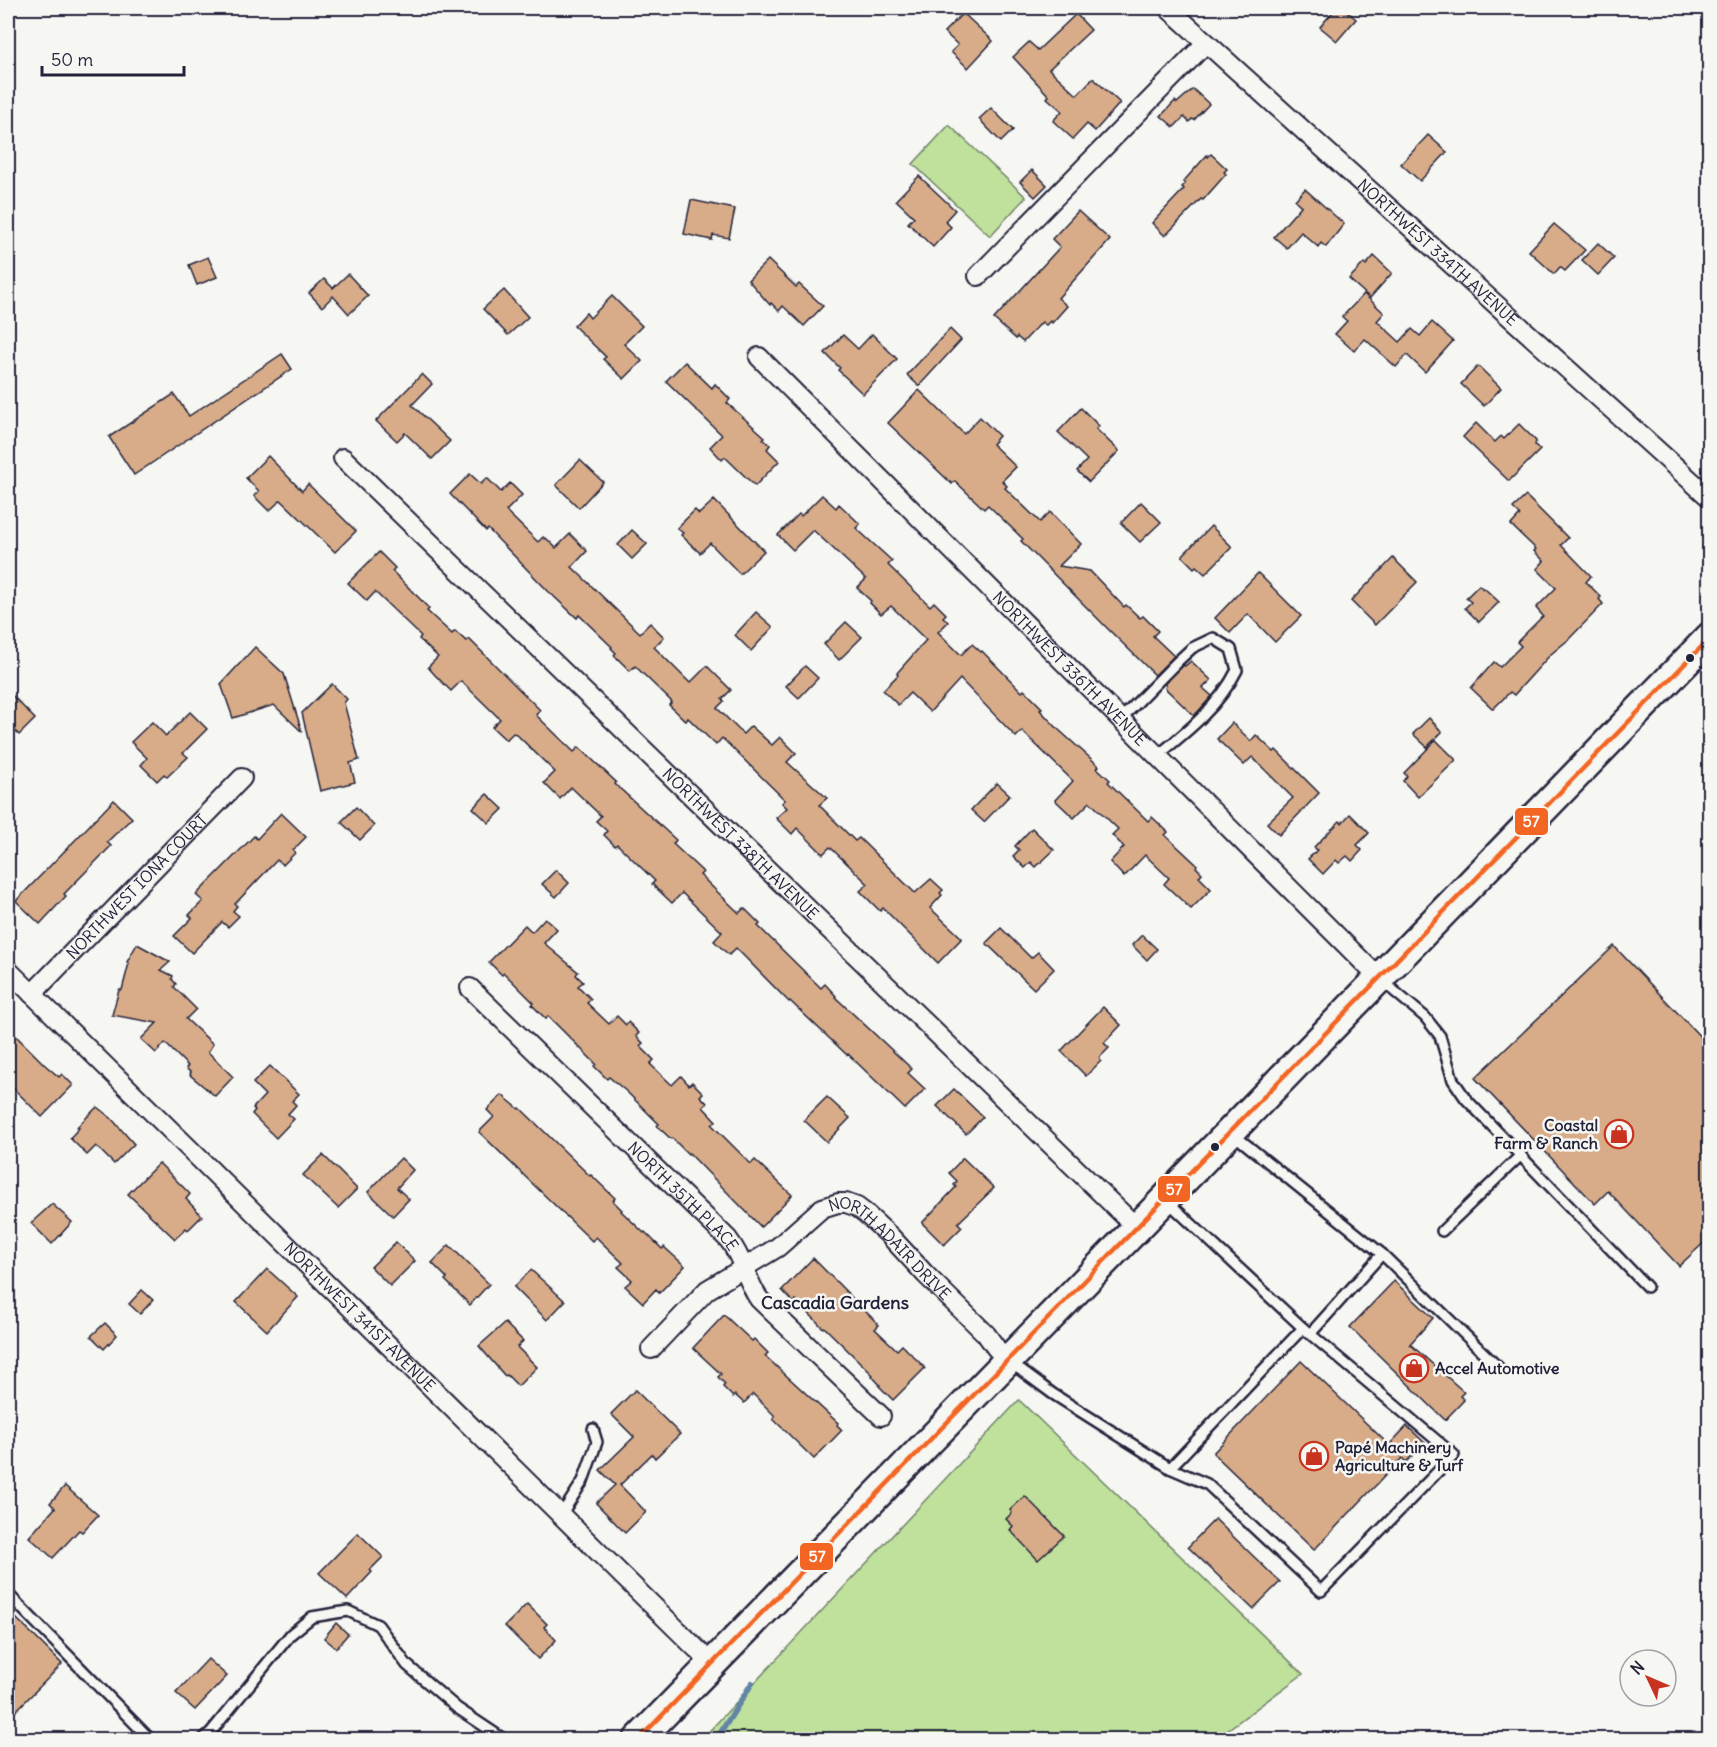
<svg xmlns="http://www.w3.org/2000/svg" width="1717" height="1747" font-family="Delius,sans-serif">
	<rect width="100%" height="100%" fill="#f6f6f2"/>
	<filter id="ink" filterUnits="userSpaceOnUse"><feTurbulence type="fractalNoise" baseFrequency=".0167" numOctaves="2"/><feDisplacementMap in="SourceGraphic" scale="12" xChannelSelector="R" yChannelSelector="G"/><feConvolveMatrix kernelMatrix="1 2 1 2 8 2 1 2 1" color-interpolation-filters="sRGB"/></filter>
	<g filter="url(#ink)">
		<!-- green -->
		<g fill="#bfe19b" stroke="#70826b" stroke-width="1.5">
			<path d="M949,125L1026,197L990,236L913,164Z"/>
			<path d="M1019,1400L1303,1674L1215,1739L701,1740Z"/>
		</g>
		<g fill="none" stroke-linecap="round" stroke-linejoin="round">
			<!-- stream -->
			<path stroke="#6384a6" stroke-width="6" d="M716,1740L752,1683"/>
		</g>
		<!-- building -->
		<g fill="#d8ac89" stroke="#22223b" stroke-width="1.5">
			<path d="M1336,8H1343L1356,19L1337,41L1320,27Z"/>
			<path d="M963,13L993,41L968,68L951,52L958,45L944,32Z"/>
			<path d="M1076,14L1091,30L1049,69L1077,95L1093,78L1120,103L1095,131L1087,124L1073,139L1053,121L1062,111L1047,98L1049,96L1013,57L1029,42L1038,50Z"/>
			<path d="M1193,89L1209,104L1194,120L1192,119L1189,122L1184,117L1174,127L1161,116L1175,101L1177,103Z"/>
			<path d="M991,108L1013,130L1001,142L979,119Z"/>
			<path d="M1428,135L1447,152L1420,181L1401,164Z"/>
			<path d="M1211,154L1227,169L1224,172L1226,174L1203,200L1201,199L1165,236L1152,223L1184,189L1182,187L1185,184L1183,182L1207,155L1208,157Z"/>
			<path d="M1032,170L1047,185L1035,197L1020,182Z"/>
			<path d="M919,176L955,210L945,221L951,227L933,247L908,223L914,217L896,200Z"/>
			<path d="M1305,189L1344,224L1326,247L1321,243L1318,247L1301,232L1287,248L1274,237L1301,206L1295,200Z"/>
			<path d="M691,200L735,209L729,238L713,235L712,240L684,234Z"/>
			<path d="M1078,211L1110,240L1058,298L1067,306L1052,323L1050,321L1046,325L1042,322L1023,342L1017,337L1016,339L994,319L1060,247L1052,239Z"/>
			<path d="M1554,224L1585,250L1565,271L1560,267L1554,274L1529,251Z"/>
			<path d="M1598,243L1614,258L1598,275L1582,260Z"/>
			<path d="M1374,256L1392,273L1370,298L1349,279L1364,263L1366,265Z"/>
			<path d="M208,257L217,277L197,285L189,265Z"/>
			<path d="M768,260L796,287L799,284L823,306L804,326L783,306L779,311L771,303L770,305L748,280Z"/>
			<path d="M348,274L368,296L349,314L333,296L322,307L309,293L324,279L333,288Z"/>
			<path d="M504,290L528,317L508,335L483,309Z"/>
			<path d="M1364,294L1384,313L1377,321L1400,342L1412,329L1420,336L1432,322L1453,341L1425,372L1407,355L1396,367L1365,339L1354,351L1335,334L1347,321L1342,317Z"/>
			<path d="M612,296L642,326L624,344L642,361L624,379L603,359L606,357L574,326L586,313L590,318Z"/>
			<path d="M950,329L961,340L919,386L907,375Z"/>
			<path d="M872,334L897,359L863,394L838,370L840,368L825,353L843,335L858,349Z"/>
			<path d="M282,354L292,369L134,475L109,437L174,394L189,416Z"/>
			<path d="M685,362L712,388L715,384L730,399L727,403L765,437L763,439L770,445L767,449L779,461L755,486L725,457L722,460L710,447L722,435L666,381Z"/>
			<path d="M1478,366L1501,388L1484,406L1461,384Z"/>
			<path d="M422,374L432,384L412,405L450,441L432,459L405,433L397,441L376,421Z"/>
			<path d="M919,390L964,434L980,417L999,436L992,444L1016,467L1002,481L1007,486L1005,488L1040,522L1050,512L1081,544L1059,566L1090,571L1124,607L1126,605L1140,618L1143,616L1158,631L1153,636L1174,656L1155,675L1109,630L1021,541L1023,539L988,505L984,509L955,481L952,484L888,423Z"/>
			<path d="M1081,408L1099,426L1096,429L1119,451L1089,482L1077,471L1087,460L1058,432Z"/>
			<path d="M1476,423L1495,442L1501,436L1504,439L1519,424L1536,441L1535,445L1540,450L1509,481L1463,437Z"/>
			<path d="M268,456L302,491L308,484L356,531L335,552L281,500L269,511L254,496L259,491L246,478Z"/>
			<path d="M580,460L603,482L579,508L556,485Z"/>
			<path d="M470,474L481,484L487,478L501,492L510,483L522,495L506,511L538,542L543,537L545,539L546,538L556,548L570,534L587,551L572,567L640,633L650,623L664,637L654,647L690,683L707,666L731,690L722,699L724,701L717,708L743,734L751,726L772,745L780,737L796,753L787,762L827,798L819,805L855,841L859,838L915,893L931,879L943,890L940,893L942,895L930,908L962,938L938,963L883,908L880,911L860,891L868,884L830,847L823,854L797,828L792,834L776,818L787,808L782,803L785,800L722,738L716,745L688,718L686,721L669,705L672,702L635,666L630,671L614,655L616,653L611,648L612,647L579,615L577,618L548,591L488,529L486,531L450,494Z"/>
			<path d="M822,495L836,508L839,504L860,524L856,528L892,561L888,565L930,606L934,602L946,614L943,617L948,622L938,632L961,655L972,644L981,652L982,651L1022,692L1024,690L1042,708L1040,710L1059,730L1099,766L1097,768L1110,780L1108,782L1148,821L1152,817L1168,832L1165,835L1197,865L1196,867L1202,873L1199,877L1211,889L1191,909L1164,884L1169,878L1145,855L1124,877L1110,862L1124,847L1112,835L1118,829L1090,802L1074,818L1055,800L1073,781L1022,731L1016,737L960,679L930,712L910,693L898,705L883,690L898,675L897,673L926,640L891,606L881,614L870,603L871,601L857,588L866,579L813,530L793,550L778,535L799,514L801,516Z"/>
			<path d="M1526,496L1568,538L1561,545L1591,576L1586,582L1601,597L1599,599L1603,604L1568,640L1551,654L1514,695L1510,692L1493,709L1471,688L1494,662L1500,667L1521,646L1517,642L1543,616L1536,608L1556,588L1537,569L1544,561L1534,551L1536,549L1511,525L1520,515L1513,508Z"/>
			<path d="M714,500L764,551L740,574L710,543L700,553L681,535L683,533L677,528L695,510L699,514Z"/>
			<path d="M1141,502L1161,522L1140,542L1121,523Z"/>
			<path d="M1211,526L1232,547L1205,574L1196,566L1194,568L1182,556Z"/>
			<path d="M632,530L647,544L632,559L618,545Z"/>
			<path d="M379,552L395,568L392,571L422,601L429,609L427,611L452,634L455,631L466,641L469,639L540,710L536,715L574,752L579,747L616,782L615,784L676,840L673,844L703,872L700,875L739,913L744,908L760,924L758,926L821,988L825,984L836,996L835,997L912,1069L908,1073L925,1089L905,1109L848,1054L847,1055L790,1001L789,1002L736,948L729,955L714,941L722,932L682,893L672,903L652,884L655,881L617,844L615,846L604,835L607,831L596,821L601,816L571,787L560,799L544,783L555,772L516,734L513,733L506,740L492,727L500,719L461,681L451,691L435,675L428,667L438,657L419,639L421,636L375,592L367,601L348,583Z"/>
			<path d="M1393,558L1417,582L1375,625L1351,601Z"/>
			<path d="M1258,573L1301,616L1275,642L1248,614L1230,633L1215,618Z"/>
			<path d="M1479,585L1483,589L1484,588L1499,602L1479,622L1465,608L1471,602L1466,598Z"/>
			<path d="M756,612L773,627L751,651L735,635Z"/>
			<path d="M846,622L862,637L839,660L824,644Z"/>
			<path d="M255,647L284,674L302,732L274,705L233,718L221,684Z"/>
			<path d="M1191,661L1211,680L1203,688L1212,696L1194,716L1165,688L1166,686L1165,684L1184,665L1185,666Z"/>
			<path d="M805,666L818,678L799,698L786,686Z"/>
			<path d="M332,684L347,699L344,703L359,760L350,763L355,782L320,791L302,713Z"/>
			<path d="M8,691L35,719L19,735L8,724Z"/>
			<path d="M190,712L207,729L183,753L188,757L167,777L164,774L157,781L141,765L147,758L131,742L152,722L166,736Z"/>
			<path d="M1429,718L1442,732L1427,747L1413,734Z"/>
			<path d="M1232,723L1251,741L1256,735L1274,752L1276,750L1319,793L1279,835L1267,823L1293,798L1252,757L1244,765L1217,739Z"/>
			<path d="M1436,740L1456,760L1418,797L1403,781L1407,776L1404,773Z"/>
			<path d="M997,783L1010,795L984,822L971,810Z"/>
			<path d="M487,794L503,809L489,823L473,808Z"/>
			<path d="M114,800L132,818L107,842L111,846L64,894L66,896L40,924L16,901Z"/>
			<path d="M356,807L374,826L360,840L341,822Z"/>
			<path d="M281,813L306,837L293,850L295,853L283,865L277,860L235,904L237,906L233,911L239,916L228,927L222,922L192,953L174,936L192,918L189,915L203,901L196,895L254,836L257,839Z"/>
			<path d="M1350,814L1369,833L1357,845L1362,850L1352,861L1347,856L1339,863L1336,860L1323,874L1308,859L1317,850L1314,847L1340,821L1342,823Z"/>
			<path d="M1032,828L1054,850L1036,867L1031,862L1025,868L1013,856L1019,850L1015,846Z"/>
			<path d="M556,870L569,883L556,897L542,884Z"/>
			<path d="M545,918L557,929L544,943L578,972L576,975L583,982L578,986L591,999L587,1003L609,1024L617,1016L626,1025L628,1022L639,1033L636,1036L643,1043L640,1046L654,1060L650,1064L672,1085L681,1076L689,1085L692,1082L703,1093L700,1096L707,1103L703,1107L716,1121L712,1125L751,1164L755,1160L792,1195L761,1227L689,1153L688,1154L672,1138L671,1139L657,1126L659,1124L627,1092L609,1077L607,1079L594,1066L596,1064L548,1016L546,1019L532,1005L534,1003L504,973L502,975L489,962L525,925L532,932Z"/>
			<path d="M1001,928L1031,958L1038,952L1054,969L1034,989L986,943Z"/>
			<path d="M1142,935L1157,949L1147,960L1132,945Z"/>
			<path d="M137,944L170,962L161,970L173,976L172,979L176,984L174,987L196,1009L186,1019L213,1044L208,1052L233,1077L215,1096L190,1075L191,1073L186,1068L188,1066L165,1043L156,1053L141,1039L157,1023L112,1015L119,990H122L129,963L127,962Z"/>
			<path d="M1614,946L1710,1047V1237L1679,1266L1608,1191L1595,1204L1475,1078Z"/>
			<path d="M1103,1007L1121,1025L1104,1043L1109,1048L1099,1058L1101,1061L1086,1076L1061,1051Z"/>
			<path d="M8,1028L45,1065L59,1077L62,1074L73,1085L42,1117L8,1083Z"/>
			<path d="M270,1066L299,1094L292,1101L296,1105L288,1114L294,1119L276,1138L252,1114L255,1110L253,1108L265,1095L253,1083Z"/>
			<path d="M954,1089L983,1117L966,1134L937,1106Z"/>
			<path d="M502,1095L519,1109L520,1108L590,1176L591,1175L615,1198L613,1201L622,1210L621,1211L644,1233L645,1232L662,1249L664,1247L685,1266L659,1293L656,1289L643,1303L625,1286L632,1280L618,1267L623,1263L596,1237L592,1241L479,1132L494,1117L487,1110Z"/>
			<path d="M827,1097L850,1118L827,1142L804,1120Z"/>
			<path d="M97,1107L111,1118L134,1144L114,1164L96,1146L87,1155L70,1138L79,1128L77,1127Z"/>
			<path d="M323,1155L357,1189L338,1208L303,1175Z"/>
			<path d="M401,1158L413,1170L397,1188L409,1199L393,1216L368,1192Z"/>
			<path d="M963,1158L994,1188L958,1223L962,1227L944,1245L922,1223L956,1187L954,1185L957,1181L949,1173Z"/>
			<path d="M159,1163L190,1194L186,1199L202,1216L188,1230L186,1228L175,1239L128,1194Z"/>
			<path d="M52,1204L72,1222L52,1244L31,1223Z"/>
			<path d="M396,1242L415,1261L390,1286L371,1267Z"/>
			<path d="M449,1245L489,1284L470,1305L445,1280L447,1278L432,1263Z"/>
			<path d="M813,1258L879,1325L875,1329L897,1350L902,1345L925,1368L893,1400L879,1386L880,1385L872,1376L873,1375L824,1327L823,1328L796,1300L794,1303L782,1290Z"/>
			<path d="M267,1269L298,1297L267,1331L236,1302Z"/>
			<path d="M531,1270L565,1301L547,1320L514,1287Z"/>
			<path d="M1394,1281L1433,1318L1410,1344L1464,1392L1460,1396L1464,1400L1445,1420L1350,1327Z"/>
			<path d="M142,1290L153,1300L140,1314L129,1304Z"/>
			<path d="M724,1315L752,1341L754,1339L768,1353L765,1356L838,1423L837,1425L842,1430L814,1459L773,1419L775,1416L753,1394L744,1403L735,1395L733,1397L723,1387L725,1384L718,1377L721,1374L693,1348Z"/>
			<path d="M105,1323L117,1335L104,1349L91,1336Z"/>
			<path d="M505,1323L523,1341L517,1347L537,1367L518,1386L507,1375L505,1376L479,1346Z"/>
			<path d="M1301,1361L1389,1445L1407,1426L1425,1443L1406,1462L1402,1458L1314,1550L1213,1453Z"/>
			<path d="M635,1390L680,1434L655,1458L652,1454L620,1485L646,1512L625,1533L596,1503L615,1485L600,1470L634,1437L611,1414Z"/>
			<path d="M65,1486L98,1515L82,1532L79,1530L53,1558L29,1537L55,1508L50,1503Z"/>
			<path d="M1025,1496L1064,1536L1038,1560L1010,1530L1013,1526L1006,1519L1012,1513L1010,1510Z"/>
			<path d="M1215,1519L1280,1582L1253,1609L1188,1547Z"/>
			<path d="M358,1533L383,1557L370,1570L372,1572L347,1599L319,1573Z"/>
			<path d="M527,1604L547,1624L544,1627L556,1640L538,1659L505,1626Z"/>
			<path d="M8,1610L62,1664L8,1719Z"/>
			<path d="M336,1623L348,1634L336,1648L324,1638Z"/>
			<path d="M208,1659L227,1676L195,1710L176,1693Z"/>
		</g>
		<g fill="none" stroke-linecap="round" stroke-linejoin="round">
			<!-- service casing -->
			<g stroke="#22223b" stroke-width="14">
				<g id="service">
					<path d="M1121,719L1178,661L1192,648L1213,638L1231,649L1237,670C1219,706 1188,731 1157,756"/>
					<path d="M1381,980L1425,1017L1440,1036L1453,1080L1466,1099L1647,1287"/>
					<path d="M1233,1134L1382,1254L1499,1368"/>
					<path d="M1166,1200L1303,1328L1454,1455L1321,1591L1207,1484L1170,1468"/>
					<path d="M1442,1231L1521,1155"/>
					<path d="M1310,1334L1382,1254"/>
					<path d="M1011,1363L1053,1394L1170,1468L1303,1328"/>
					<path d="M561,1515L583,1481L597,1442L593,1429"/>
					<path d="M8,1594L151,1740"/>
					<path d="M202,1740L211,1732L291,1634L312,1617L348,1611L378,1625L407,1665L457,1708L505,1740"/>
				</g>
			</g>
			<!-- minor casing -->
			<g stroke="#22223b" stroke-width="22">
				<g id="minor">
					<path id="s1" d="M1168,8L1710,498"/>
					<path d="M978,276L1206,43"/>
					<path id="s2" d="M759,357L1379,978"/>
					<path id="s3" d="M343,458L1137,1228"/>
					<path id="s4" d="M8,970L712,1664"/>
					<path id="s5" d="M470,988L728,1239C744,1259 746,1280 759,1299L881,1416"/>
					<path id="s6" d="M32,994L242,778"/>
					<path id="s7" d="M651,1349L707,1290L778,1247L822,1208L838,1203H846L857,1207L865,1213L890,1236L926,1275L986,1334L996,1348L1007,1360"/>
				</g>
			</g>
			<!-- trunk casing -->
			<g stroke="#22223b" stroke-width="33">
				<path id="trunk" d="M638,1740L1137,1228L1710,637"/>
			</g>
			<!-- service -->
			<use href="#service" stroke="#f6f6f2" stroke-width="9"/>
			<!-- minor -->
			<use href="#minor" stroke="#f6f6f2" stroke-width="18"/>
			<!-- trunk -->
			<use href="#trunk" stroke="#f6f6f2" stroke-width="28"/>
			<!-- bus-1 casing -->
			<g stroke="#f6f6f2" stroke-width="9">
				<path id="bus-1" d="M638,1740L1710,638"/>
			</g>
			<!-- bus-1 -->
			<use href="#bus-1" stroke="#f26522" stroke-width="4.5"/>
		</g>
	</g>
	<!-- icons -->
	<defs>
		<g id="shop-ring" transform="scale(1.5)"><circle r="9.5" fill="#f6f6f2" stroke="#c8321e" stroke-width="1.5"/><path d="M-5-2.5h2.3a2.7 3.5 0 0 1 5.4 0H5L5.5 6h-11ZM-1.5-2.5h3a1.5 2.3 0 0 0-3 0Z" fill="#c8321e"/></g>
	</defs>
	<g fill-rule="evenodd">
		<use href="#shop-ring" x="1619" y="1134"/>
		<use href="#shop-ring" x="1414" y="1368"/>
		<use href="#shop-ring" x="1314" y="1456"/>
	</g>
	<!-- markers -->
	<g fill="#22223b" stroke="#f6f6f2" stroke-width="2">
		<circle cx="1690" cy="658" r="5"/>
		<circle cx="1215" cy="1147" r="5"/>
	</g>
	<g text-anchor="middle" stroke-width="5" stroke-linejoin="round" paint-order="stroke">
		<!-- street labels -->
		<g font-size="16" fill="#22223b" stroke="#f6f6f2">
			<text dy="6" stroke="none"><textPath href="#s1" startOffset="364">NORTHWEST 334TH AVENUE</textPath></text>
			<text dy="6" stroke="none"><textPath href="#s2" startOffset="440">NORTHWEST 336TH AVENUE</textPath></text>
			<text dy="6" stroke="none"><textPath href="#s3" startOffset="554">NORTHWEST 338TH AVENUE</textPath></text>
			<text dy="6" stroke="none"><textPath href="#s6" startOffset="150">NORTHWEST IONA COURT</textPath></text>
			<text dy="6" stroke="none"><textPath href="#s5" startOffset="298">NORTH 35TH PLACE</textPath></text>
			<text dy="6" stroke="none"><textPath href="#s7" startOffset="309">NORTH ADAIR DRIVE</textPath></text>
			<text dy="6" stroke="none"><textPath href="#s4" startOffset="494">NORTHWEST 341ST AVENUE</textPath></text>
		</g>
		<!-- poi labels -->
		<g font-size="16" font-weight="bold" fill="#22223b" stroke="#f6f6f2" text-anchor="start">
			<text x="1598" y="1131" text-anchor="end">Coastal<tspan x="1598" dy="18">Farm &amp; Ranch</tspan></text>
			<text x="1435" y="1374">Accel Automotive</text>
			<text x="1335" y="1453">Papé Machinery<tspan x="1335" dy="18">Agriculture &amp; Turf</tspan></text>
		</g>
		<!-- neighbourhood labels -->
		<g font-size="18" font-weight="bold" fill="#22223b" stroke="#f6f6f2">
			<text x="835" y="1309">Cascadia Gardens</text>
		</g>
	</g>
	<g stroke="#f6f6f2" stroke-width="2">
		<rect x="1514" y="807" width="35" height="29" rx="6" fill="#f26522"/>
		<rect x="1157" y="1175" width="34" height="28" rx="6" fill="#f26522"/>
		<rect x="799" y="1542" width="35" height="29" rx="6" fill="#f26522"/>
	</g>
	<g font-size="16" text-anchor="middle" font-weight="bold" fill="#fff">
		<text x="1531" y="827">57</text>
		<text x="1174" y="1195">57</text>
		<text x="817" y="1562">57</text>
	</g>
	<!-- margin -->
	<rect width="1717" height="1747" fill="none" stroke="#f6f6f2" stroke-width="30"/>
	<rect x="15" y="15" width="1687" height="1717" fill="none" stroke="#22223b" stroke-width="2" filter="url(#ink)"/>
	<!-- north arrow -->
	<g transform="translate(1648 1678) rotate(314)"><circle r="28" fill="#f6f6f2" stroke="#a1a1a9" stroke-width="1.5"/>
	<path d="M0-4.5L10 22L0 15L-10 22Z" fill="#c8321e"/>
	<text y="-9" font-size="16" font-weight="bold" text-anchor="middle" fill="#22223b">N</text>
	</g>
	<!-- scale -->
	<path d="M42 66v9h142v-9" fill="none" stroke="#22223b" stroke-width="3"/>
	<text x="51" y="66" font-size="18" fill="#22223b" stroke="#f6f6f2" stroke-width="4.5" paint-order="stroke">50 m</text>
</svg>
